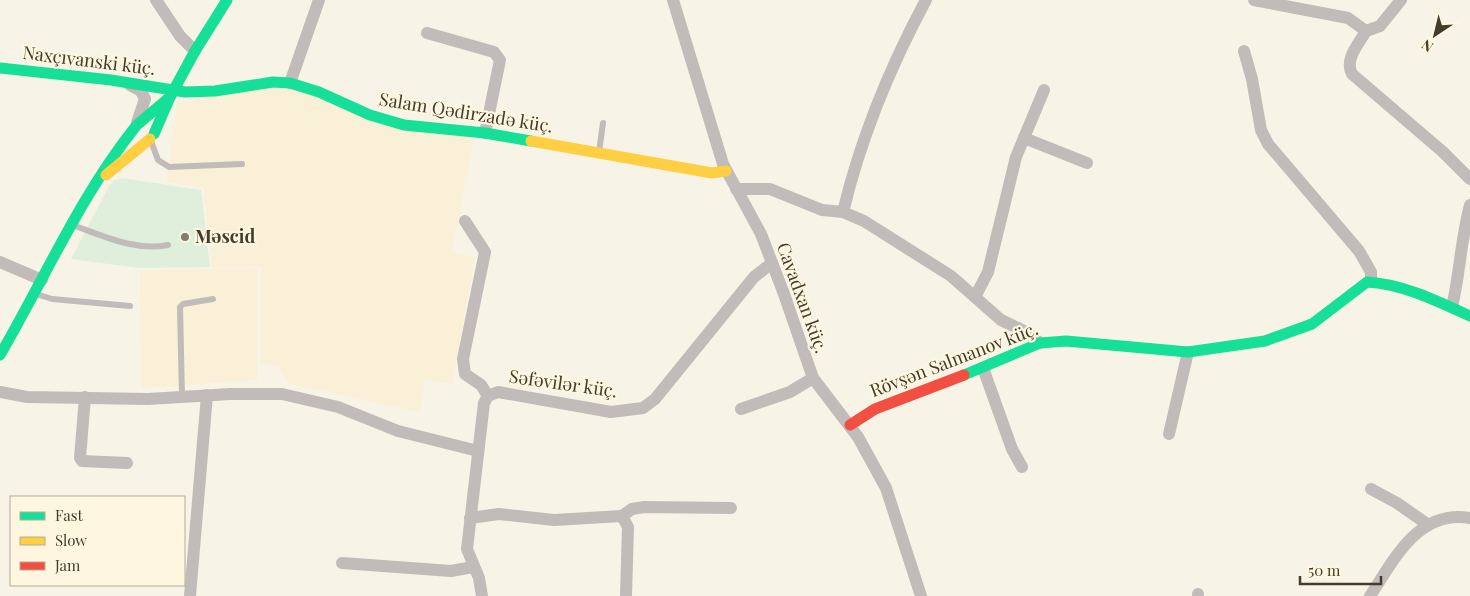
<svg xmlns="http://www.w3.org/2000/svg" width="1470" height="596" font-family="'Playfair Display',serif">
	<rect width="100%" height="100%" fill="#f8f3e7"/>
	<!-- built -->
	<g fill="#faefd7">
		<path d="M266,89H289L474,137L452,253L475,257L452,384L425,379L419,412L288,383L278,365L261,364V266L212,268L204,188L167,182L177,103Z"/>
		<path d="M257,268V380L141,388L140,271Z"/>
	</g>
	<!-- green -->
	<path fill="#dfefdc" d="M122,178L201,190L210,267L139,268L71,259L108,188L113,181Z"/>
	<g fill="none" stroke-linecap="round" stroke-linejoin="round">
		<!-- lane -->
		<g stroke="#c1bbba" stroke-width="6">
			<path d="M151,141L158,160L169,167L242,164"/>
			<path d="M599,152L603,123"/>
			<path d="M72,225C102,235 136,252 168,245"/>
			<path d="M36,294L52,299L130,306"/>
			<path d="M182,397L180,307L183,304L213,299"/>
		</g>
		<!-- street -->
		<g stroke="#c1bbba" stroke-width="12">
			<path d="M156,0L180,36L195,51"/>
			<path d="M673,0L723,164L761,234L784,294L813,378L858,437L886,488L921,596"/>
			<path d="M1254,0L1348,18L1366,31C1359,44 1344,59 1352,74L1443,152L1470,179"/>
			<path d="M1366,31L1380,26L1401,0"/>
			<path d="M427,33L494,52L500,60L485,133"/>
			<path d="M1244,51L1252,79L1261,130L1268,144L1359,251L1371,272V282"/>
			<path d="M290,83L319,0"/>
			<path d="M130,85L141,91L145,99L137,123"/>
			<path d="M1024,138L1087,163"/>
			<path d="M736,189H770L822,210L843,212L864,221L951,276L1001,320L1028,333L1040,343"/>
			<path d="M843,212C861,137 890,67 926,0"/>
			<path d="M465,221L485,252L463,359L465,374L481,385L488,396"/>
			<path d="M0,262L42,280"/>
			<path d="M975,297L988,272L1016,157L1044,90"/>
			<path d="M1452,307C1460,273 1461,238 1470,205"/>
			<path d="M983,368L1012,449L1022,467"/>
			<path d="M0,392L27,397L148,399L231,394H282L338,407L398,431L478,451"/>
			<path d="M85,397L80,458L82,461L127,463"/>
			<path d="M741,409L790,392L813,378"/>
			<path d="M1169,434L1188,352"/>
			<path d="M1371,489L1397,503L1427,524"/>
			<path d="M622,516L632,509L644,507L731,508"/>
			<path d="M470,518L499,514L554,520L622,516L628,527L626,596"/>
			<path d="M342,563L451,571L473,567"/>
			<path d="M190,596L207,395"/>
			<path d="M482,596L479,578L467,549L484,403L488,396L498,392L611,412L643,408L655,399L754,277L772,263"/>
			<path d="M1198,596V594"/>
			<path d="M1370,596C1394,560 1418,509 1470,518"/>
		</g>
		<!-- fast -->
		<g stroke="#16e098" stroke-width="11">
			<path d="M0,68L111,80L185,92L215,91L273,82L290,83L319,92L370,115L404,125L485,133L531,141"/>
			<path d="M170,97L195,51L227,0"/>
			<path d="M138,124L170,97L154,134"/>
			<path d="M0,355C45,278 80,196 136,126"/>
			<path d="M964,375L1040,343L1066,341L1188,352L1265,341L1312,324L1367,282C1403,284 1437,301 1470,316"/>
		</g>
		<!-- slow -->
		<g stroke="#ffcf43" stroke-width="11">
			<path d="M531,141L712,173L726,171"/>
			<path d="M106,175L150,139"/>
		</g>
		<!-- jam -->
		<path stroke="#f24e42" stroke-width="11" d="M850,425L875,409L964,375"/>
	</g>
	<!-- markers -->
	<circle fill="#827c6e" stroke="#fff6e0" stroke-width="2" cx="185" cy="237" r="5"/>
	<g text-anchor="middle" stroke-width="4.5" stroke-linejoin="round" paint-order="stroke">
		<!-- street labels -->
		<g font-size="18" fill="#423c2d" stroke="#fff6e0">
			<text transform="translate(89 61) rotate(7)" y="6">Naxçıvanski küç.</text>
			<text transform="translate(466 113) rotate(9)" y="6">Salam Qədirzadə küç.</text>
			<text transform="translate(802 298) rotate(70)" y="6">Cavadxan küç.</text>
			<text transform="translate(954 360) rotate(-21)" y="6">Rövşən Salmanov küç.</text>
			<text transform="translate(563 384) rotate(8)" y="6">Səfəvilər küç.</text>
		</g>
		<!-- poi labels -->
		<g font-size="18" font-weight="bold" fill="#423c2d" stroke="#fff6e0" text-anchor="start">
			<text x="195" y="243">Məscid</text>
		</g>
	</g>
	<!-- legend -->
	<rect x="10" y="496" width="175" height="90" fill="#fff6e0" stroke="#b3ac98"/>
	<rect x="20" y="512" width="25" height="8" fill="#16e098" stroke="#b3ac98"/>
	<text x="55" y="521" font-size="15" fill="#423c2d">Fast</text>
	<rect x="20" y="537" width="25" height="8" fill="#ffcf43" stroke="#b3ac98"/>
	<text x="55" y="546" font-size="15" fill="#423c2d">Slow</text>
	<rect x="20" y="562" width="25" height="8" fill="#f24e42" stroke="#b3ac98"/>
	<text x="55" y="571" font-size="15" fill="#423c2d">Jam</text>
	<!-- north arrow -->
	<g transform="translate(1435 35) rotate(215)" stroke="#fff6e0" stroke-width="4" paint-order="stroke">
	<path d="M0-4L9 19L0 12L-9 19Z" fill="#423c2d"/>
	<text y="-8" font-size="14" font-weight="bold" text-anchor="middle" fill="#423c2d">N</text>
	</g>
	<!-- scale -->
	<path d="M1300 576v8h81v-8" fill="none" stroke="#423c2d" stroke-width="2.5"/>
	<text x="1308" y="576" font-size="15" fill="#423c2d" stroke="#fff6e0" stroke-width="4" paint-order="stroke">50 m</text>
</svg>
